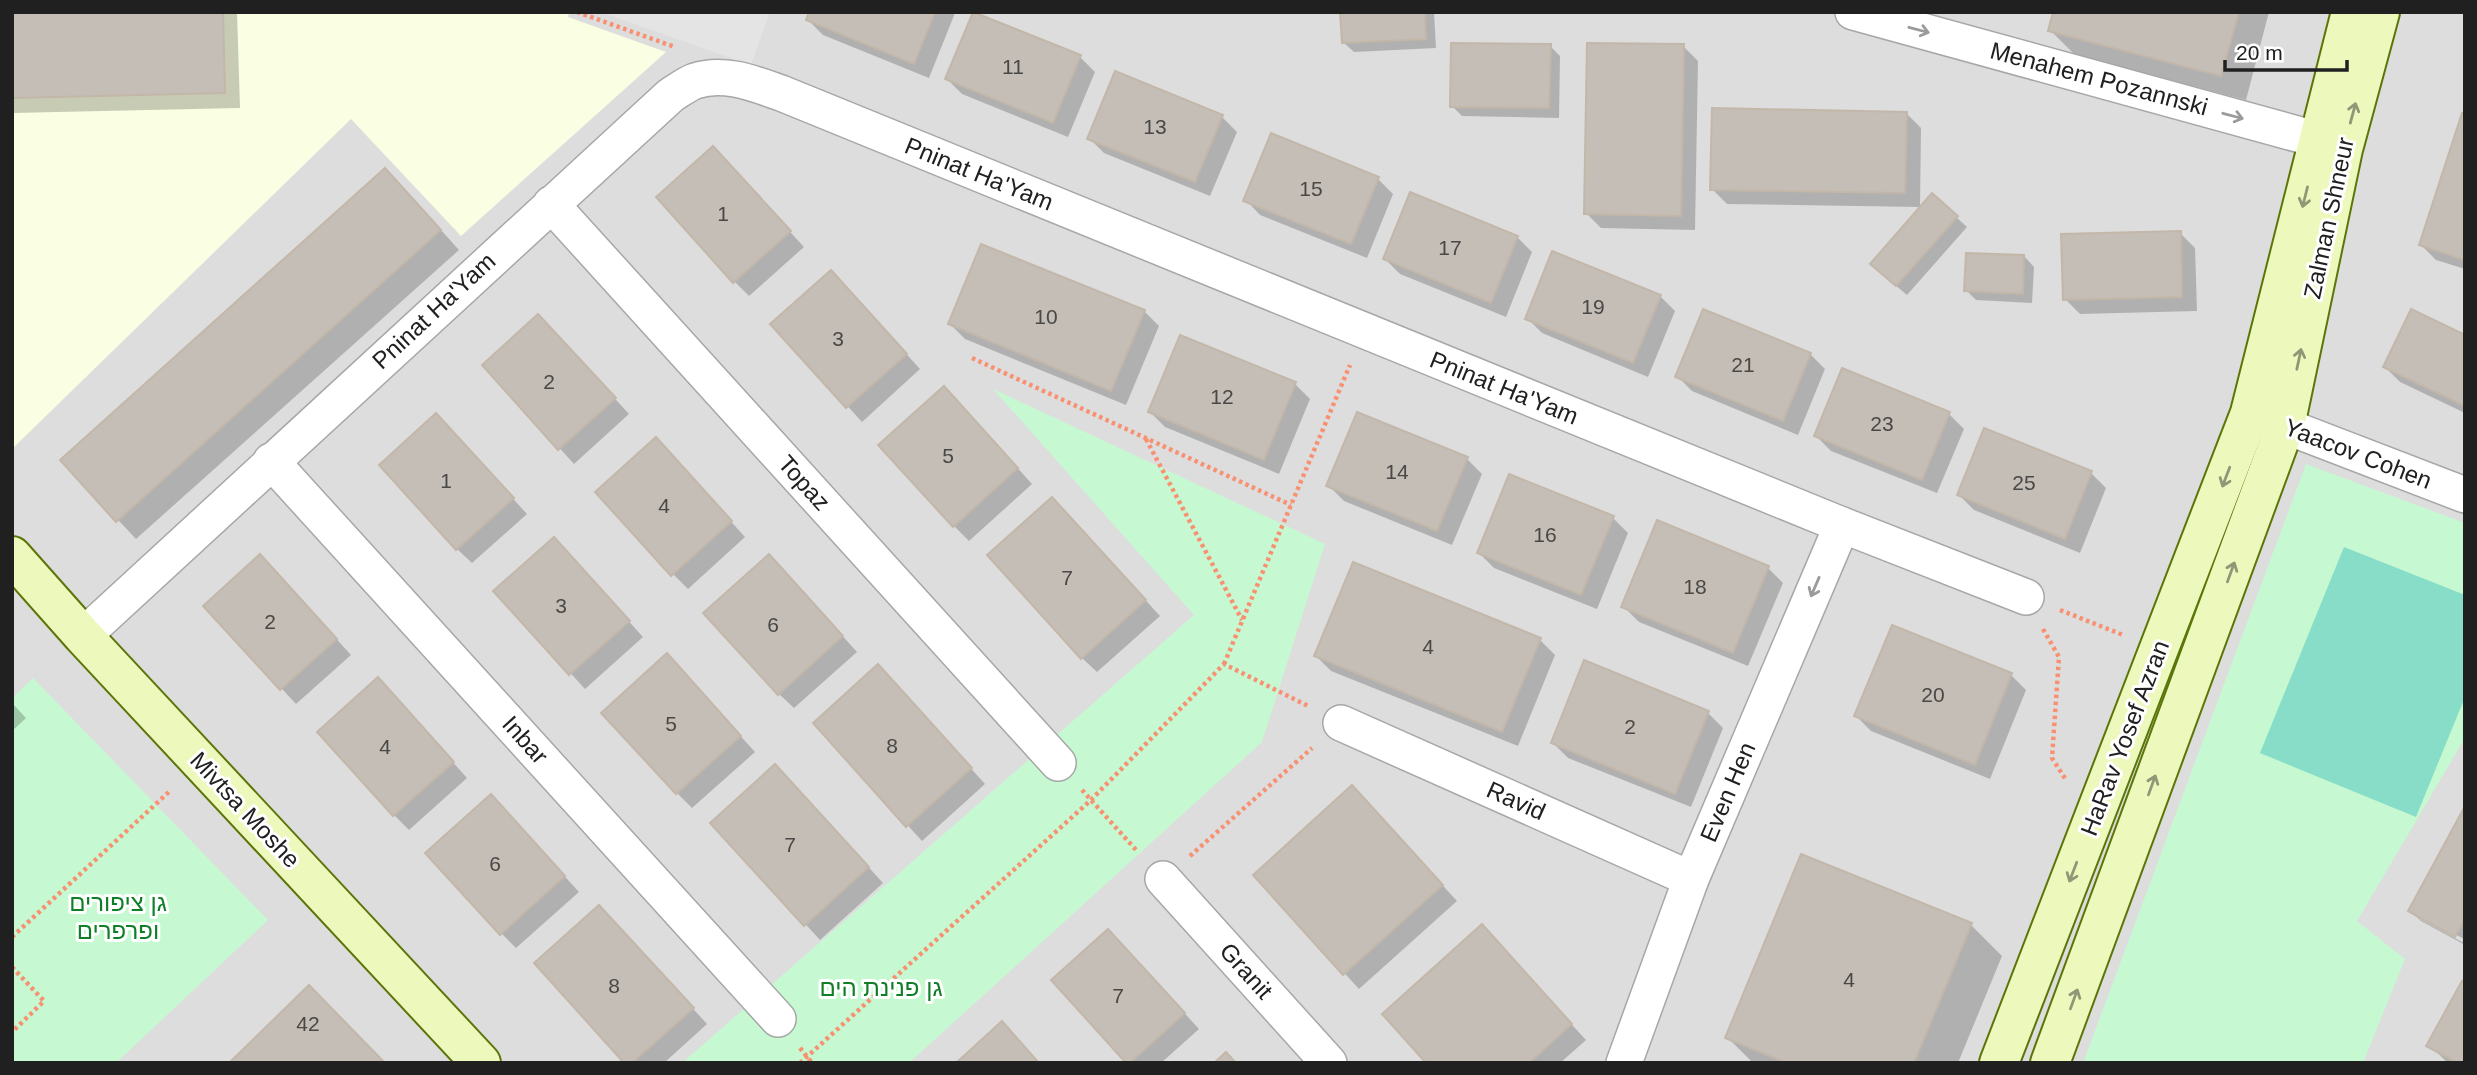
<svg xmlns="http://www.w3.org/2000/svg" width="2477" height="1075" font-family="Helvetica,'Noto Sans Hebrew',sans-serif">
	<rect width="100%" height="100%" fill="#f0eee7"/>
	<!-- residential -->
	<rect fill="#dedddd" x="12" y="12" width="2453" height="1051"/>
	<!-- education -->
	<path fill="#fafee2" d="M12,12H569L568,17L666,52L461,236L351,119L12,449Z"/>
	<!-- park -->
	<g fill="#c6f8d1">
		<path d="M993,389L1325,544L1262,742L909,1063H682L1194,615Z"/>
		<path d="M2306,464L2465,523V738L2357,921L2405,959L2363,1063H2083Z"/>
		<path d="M33,678L268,920L116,1063H12V698Z"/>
	</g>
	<!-- pitch -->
	<path fill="#87ddc8" d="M2344,547L2465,595V697L2416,817L2260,753Z"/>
	<!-- parking -->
	<path fill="#e4e4e4" d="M600,12H770L751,65Z"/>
	<!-- shadow -->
	<g fill="#0003" fill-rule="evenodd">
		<path d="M12,12H237L240,108L12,113Z"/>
		<path d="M811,12H955V13L929,78L823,35L808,20Z"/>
		<path d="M1220,12H1268L1222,14Z"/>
		<path d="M1342,12H1434L1436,48L1354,52L1343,42Z"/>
		<path d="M2055,12H2269L2246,100L2075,55L2050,30Z"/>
		<path d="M1550,46L1560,56L1559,118L1462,116L1452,106Z"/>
		<path d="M1683,46L1698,61L1695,230L1601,228L1586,213Z"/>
		<path d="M1080,57L1095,72L1068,137L962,94L947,79Z"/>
		<path d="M1906,113L1921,128L1920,207L1727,204L1712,189Z"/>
		<path d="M2465,116V269L2436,260L2421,245Z"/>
		<path d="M1222,117L1237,132L1210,196L1104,153L1089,138Z"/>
		<path d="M728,164L804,247L749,296L734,281Z"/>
		<path d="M1378,179L1393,194L1367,258L1260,215L1246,200Z"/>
		<path d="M404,189L459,250L136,539L62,460Z"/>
		<path d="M1932,195L1967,227L1907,295L1882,274Z"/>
		<path d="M2180,233L2195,248L2197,311L2080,314L2065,299Z"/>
		<path d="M1517,237L1532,252L1506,317L1400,274L1385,259Z"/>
		<path d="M2024,256L2034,267L2032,303L1976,300L1966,290Z"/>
		<path d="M846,287L920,369L862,422L773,324Z"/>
		<path d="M1660,296L1675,311L1648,377L1542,333L1527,318Z"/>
		<path d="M1144,311L1159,326L1126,405L965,339L950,324Z"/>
		<path d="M553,331L629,414L574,464L484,365Z"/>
		<path d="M2465,337V413L2400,382L2385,367Z"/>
		<path d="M1810,354L1825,369L1798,435L1692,391L1677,376Z"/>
		<path d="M1295,384L1310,399L1279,474L1165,427L1150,412Z"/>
		<path d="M959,403L1032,484L969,541L954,526Z"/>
		<path d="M1949,414L1964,429L1937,493L1831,451L1816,436Z"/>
		<path d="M1985,430L2091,473L2106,488L2080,553L1974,510L1959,495Z"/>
		<path d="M451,431L527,514L472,563L457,549Z"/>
		<path d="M671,455L745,537L688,589L673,574Z"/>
		<path d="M1467,459L1482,474L1452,545L1344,501L1329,486Z"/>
		<path d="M1067,514L1160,616L1097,672L1082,658Z"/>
		<path d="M1613,518L1628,533L1597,609L1494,568L1479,553Z"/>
		<path d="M568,554L643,637L585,689L496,591Z"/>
		<path d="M1354,564L1540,640L1555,655L1518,746L1331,671L1316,656Z"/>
		<path d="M1768,568L1783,583L1748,666L1639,622L1624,607Z"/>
		<path d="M275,571L351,655L296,704L205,606Z"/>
		<path d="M784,571L857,652L794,708L779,694Z"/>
		<path d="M682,671L755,752L692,808L677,793Z"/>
		<path d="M2011,675L2026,690L1990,779L1871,731L1856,716Z"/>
		<path d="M892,681L985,784L922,841L815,724Z"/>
		<path d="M392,694L467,778L409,830L394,815Z"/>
		<path d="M12,703L26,718L12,731Z"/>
		<path d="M1708,713L1723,728L1691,807L1568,758L1553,743Z"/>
		<path d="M790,781L883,883L820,940L713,823Z"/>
		<path d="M1367,803L1457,901L1359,989L1255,876Z"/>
		<path d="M2465,810V945L2421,921L2410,911ZM2420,915L2464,939L2462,942L2420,919Z"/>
		<path d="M506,812L579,892L516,948L501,933Z"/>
		<path d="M614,922L707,1024L664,1063H627Z"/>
		<path d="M1971,925L2002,956L1958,1063H1753L1727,1037Z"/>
		<path d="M1496,942L1586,1040L1560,1063H1429Z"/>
		<path d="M1123,946L1199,1029L1161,1063H1128Z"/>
		<path d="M2429,1045L2465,1063H2448Z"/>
	</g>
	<!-- building -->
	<g fill="#c5beb6" stroke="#c2b7a9" stroke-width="2">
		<path d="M12,12H223L225,93L12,98Z"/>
		<path d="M809,12H935L914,64L806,20Z"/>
		<path d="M973,12L1081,55L1053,123L945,79Z"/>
		<path d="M1340,12H1425L1426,39L1342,43Z"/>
		<path d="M2053,12H2239L2221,76L2048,31Z"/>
		<path d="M1451,43L1551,44L1549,108L1450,107Z"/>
		<path d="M1587,43L1684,44L1681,216L1584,214Z"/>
		<path d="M1115,71L1223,115L1195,182L1087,139Z"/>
		<path d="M1712,108L1907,112L1905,193L1710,190Z"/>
		<path d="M2462,113L2465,114V260L2419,245Z"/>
		<path d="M1271,133L1379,177L1351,244L1243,201Z"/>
		<path d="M713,146L791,231L733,283L656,197Z"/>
		<path d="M385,168L441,230L116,522L60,460Z"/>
		<path d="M1410,192L1518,236L1491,303L1383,259Z"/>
		<path d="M1932,193L1958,216L1896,286L1870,264Z"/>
		<path d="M2181,231L2182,297L2063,300L2061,234Z"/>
		<path d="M981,244L1145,310L1111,391L948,324Z"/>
		<path d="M1552,251L1661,295L1633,363L1525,319Z"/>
		<path d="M1966,253L2024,255L2023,294L1964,291Z"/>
		<path d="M831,270L907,354L846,408L770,324Z"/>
		<path d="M1703,309L1811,353L1783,421L1675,377Z"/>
		<path d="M2411,309L2465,335V406L2383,367Z"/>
		<path d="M538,314L616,398L558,450L482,365Z"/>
		<path d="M1180,335L1296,382L1264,460L1148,412Z"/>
		<path d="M1842,368L1950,412L1922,480L1814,436Z"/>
		<path d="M944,386L1018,468L953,527L878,445Z"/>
		<path d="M1357,412L1468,457L1437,531L1326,486Z"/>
		<path d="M436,413L514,498L456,550L379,465Z"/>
		<path d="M1984,428L2092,471L2065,539L1957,495Z"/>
		<path d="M656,437L732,521L671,576L595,492Z"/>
		<path d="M1509,474L1614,516L1581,595L1477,553Z"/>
		<path d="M1052,497L1146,600L1081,659L987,555Z"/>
		<path d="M1657,520L1769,566L1733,653L1621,607Z"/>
		<path d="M554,537L630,621L569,675L493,591Z"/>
		<path d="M260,554L337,639L280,690L203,606Z"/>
		<path d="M769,554L843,636L778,695L703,613Z"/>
		<path d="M1353,562L1541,638L1502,732L1314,656Z"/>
		<path d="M1892,625L2012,673L1975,765L1854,716Z"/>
		<path d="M667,653L741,736L676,794L601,713Z"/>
		<path d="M1584,660L1709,711L1675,794L1551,743Z"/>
		<path d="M878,664L972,768L906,827L813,723Z"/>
		<path d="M378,677L454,762L393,816L317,732Z"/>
		<path d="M775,764L869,867L804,926L710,823Z"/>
		<path d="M1352,785L1443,885L1343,975L1253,875Z"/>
		<path d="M491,794L565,876L500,935L425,853Z"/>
		<path d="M2465,806V919L2455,937L2408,911Z"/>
		<path d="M1801,854L1972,923L1914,1063H1787L1725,1038Z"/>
		<path d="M599,905L694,1008L632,1063H624L534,963Z"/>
		<path d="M1482,924L1572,1024L1529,1063H1426L1382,1014Z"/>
		<path d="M1108,929L1185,1013L1130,1063H1126L1051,980Z"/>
		<path d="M2462,981L2465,983V1063H2458L2426,1046Z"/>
		<path d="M309,985L385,1063H229Z"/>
		<path d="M1002,1021L1039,1063H956Z"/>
		<path d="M1226,1052L1236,1063H1214Z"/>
	</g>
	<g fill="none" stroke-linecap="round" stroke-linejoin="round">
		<!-- street casing -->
		<g stroke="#a7a7a7" stroke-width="38">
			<g id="street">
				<path d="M1853,12L2319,140L2343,149"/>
				<path d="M551,204L1058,763"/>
				<path d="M2259,416L2465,495"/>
				<path d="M271,461L778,1019"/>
				<path d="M83,636L671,95C679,90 687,84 695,81C724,71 755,84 781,93L1842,525L2026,597"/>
				<path d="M1341,723L1691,879"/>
				<path d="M1163,879L1329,1063"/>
				<path d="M1624,1063L1691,879L1842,525"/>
			</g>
		</g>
		<!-- secondary casing -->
		<g stroke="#5b7608" stroke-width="42">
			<g id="secondary">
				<path d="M12,556L83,636L481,1063"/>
				<path d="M1999,1063L2250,413L2351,12"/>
				<path d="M2050,1063L2285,426L2343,149L2380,12"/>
			</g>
		</g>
		<!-- path -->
		<g stroke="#f79171" stroke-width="4.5" stroke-dasharray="3.5 3.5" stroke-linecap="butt">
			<path d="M577,12L675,47"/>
			<path d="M972,358L1291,505"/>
			<path d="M1146,439L1242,620"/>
			<path d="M2060,610L2123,635"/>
			<path d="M2043,629L2059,657L2052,758L2066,780"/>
			<path d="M1224,664L1350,365"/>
			<path d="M1082,790L1137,851"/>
			<path d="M1190,856L1312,748"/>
			<path d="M12,937L171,790"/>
			<path d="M12,967L44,1001L12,1032"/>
			<path d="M800,1048L812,1063"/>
			<path d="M800,1063L1091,800L1224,664L1308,706"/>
		</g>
		<!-- street -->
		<use href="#street" stroke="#fff" stroke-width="35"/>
		<!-- secondary -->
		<use href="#secondary" stroke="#edf8bd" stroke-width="38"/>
	</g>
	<!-- one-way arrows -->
	<defs><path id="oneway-shaft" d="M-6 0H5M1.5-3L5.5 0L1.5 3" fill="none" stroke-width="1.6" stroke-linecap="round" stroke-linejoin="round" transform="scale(1.75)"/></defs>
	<g stroke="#9b9b9b">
		<use href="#oneway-shaft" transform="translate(1919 30) rotate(15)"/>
		<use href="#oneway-shaft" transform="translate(2233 116) rotate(15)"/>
		<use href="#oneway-shaft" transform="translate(1815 587) rotate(113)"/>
	</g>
	<g stroke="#919776">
		<use href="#oneway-shaft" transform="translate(2353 113) rotate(-75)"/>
		<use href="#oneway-shaft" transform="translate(2305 197) rotate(104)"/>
		<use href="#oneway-shaft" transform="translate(2299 359) rotate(-78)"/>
		<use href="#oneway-shaft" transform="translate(2226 477) rotate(111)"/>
		<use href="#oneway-shaft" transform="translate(2231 572) rotate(-70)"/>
		<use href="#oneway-shaft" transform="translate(2152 785) rotate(-70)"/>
		<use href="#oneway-shaft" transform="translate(2073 872) rotate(111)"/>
		<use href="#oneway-shaft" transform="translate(2074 999) rotate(-70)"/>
	</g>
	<g text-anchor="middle" stroke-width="6" stroke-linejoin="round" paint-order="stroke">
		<!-- number labels -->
		<g font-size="21" fill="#494846">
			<text x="1013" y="74">11</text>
			<text x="1155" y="134">13</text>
			<text x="1311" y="196">15</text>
			<text x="723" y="221">1</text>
			<text x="1450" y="255">17</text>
			<text x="1593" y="314">19</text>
			<text x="1046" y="324">10</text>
			<text x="838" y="346">3</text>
			<text x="1743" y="372">21</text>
			<text x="549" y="389">2</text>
			<text x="1222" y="404">12</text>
			<text x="1882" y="431">23</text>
			<text x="948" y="463">5</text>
			<text x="1397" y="479">14</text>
			<text x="446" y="488">1</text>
			<text x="2024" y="490">25</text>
			<text x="664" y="513">4</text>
			<text x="1545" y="542">16</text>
			<text x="1067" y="585">7</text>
			<text x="1695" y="594">18</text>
			<text x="561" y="613">3</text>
			<text x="270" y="629">2</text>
			<text x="773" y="632">6</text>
			<text x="1428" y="654">4</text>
			<text x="1933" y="702">20</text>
			<text x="671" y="731">5</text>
			<text x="1630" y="734">2</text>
			<text x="892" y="753">8</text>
			<text x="385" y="754">4</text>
			<text x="790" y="852">7</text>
			<text x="495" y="871">6</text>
			<text x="1849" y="987">4</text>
			<text x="614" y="993">8</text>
			<text x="1118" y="1003">7</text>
			<text x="308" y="1031">42</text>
		</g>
		<!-- street labels -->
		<g font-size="24" fill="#202020" stroke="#fff">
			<text transform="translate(2099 79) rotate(15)" y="8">Menahem Pozannski</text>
			<text transform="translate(979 174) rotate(22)" y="8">Pninat Ha'Yam</text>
			<text transform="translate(2329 218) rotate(-78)" y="8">Zalman Shneur</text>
			<text transform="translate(434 311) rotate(-43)" y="8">Pninat Ha'Yam</text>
			<text transform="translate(1504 388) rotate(22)" y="8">Pninat Ha'Yam</text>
			<text transform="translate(2358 454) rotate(21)" y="8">Yaacov Cohen</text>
			<text transform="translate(804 483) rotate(48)" y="8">Topaz</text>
			<text transform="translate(2125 738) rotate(-69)" y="8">HaRav Yosef Azran</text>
			<text transform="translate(525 740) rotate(48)" y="8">Inbar</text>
			<text transform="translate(1728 792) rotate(-67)" y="8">Even Hen</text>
			<text transform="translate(1516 801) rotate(24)" y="8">Ravid</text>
			<text transform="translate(245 810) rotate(47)" y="8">Mivtsa Moshe</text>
			<text transform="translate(1246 971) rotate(48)" y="8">Granit</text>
		</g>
		<!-- park labels -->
		<g font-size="24" fill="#0e7e27" stroke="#fff">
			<text x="118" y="911">גן ציפורים<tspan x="118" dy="28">ופרפרים</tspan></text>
			<text x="881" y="996">גן פנינת הים</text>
		</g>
	</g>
	<!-- border -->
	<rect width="2477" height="1075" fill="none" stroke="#202020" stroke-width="28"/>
	<!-- scale -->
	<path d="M2225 60v10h122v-10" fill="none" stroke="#202020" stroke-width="3.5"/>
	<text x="2236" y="60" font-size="21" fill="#202020" stroke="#ffffff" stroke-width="5" paint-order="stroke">20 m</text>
</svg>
